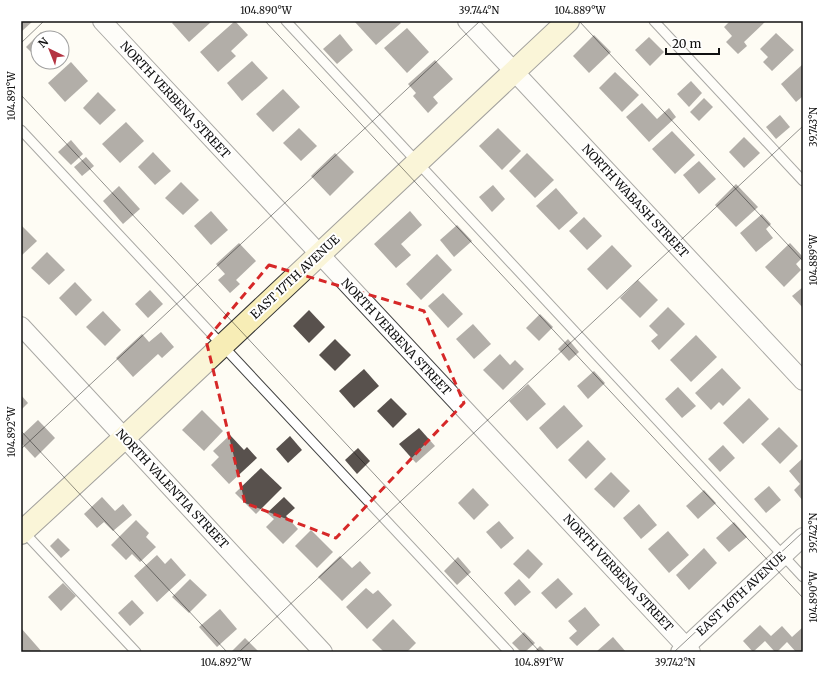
<svg xmlns="http://www.w3.org/2000/svg" width="824" height="673" font-family="Merriweather,serif">
	<rect width="100%" height="100%" fill="#fefcf4"/>
	<!-- building -->
	<g fill="#58514d">
		<path d="M21,21H33L21,32Z"/>
		<path d="M174,21H210L211,22L189,42L172,23Z"/>
		<path d="M235,21L248,35L231,51L236,56L218,72L200,52Z"/>
		<path d="M354,21H399L401,23L376,45Z"/>
		<path d="M730,21H766L744,42L747,46L738,54L726,42L732,36L724,27Z"/>
		<path d="M407,28L429,52L407,73L384,48Z"/>
		<path d="M41,32L47,38H38V59L26,47Z"/>
		<path d="M776,33L794,50L772,71L763,62L768,57L760,49Z"/>
		<path d="M340,34L353,50L337,64L323,49Z"/>
		<path d="M594,35L611,52L589,73L573,56Z"/>
		<path d="M649,37L664,52L650,66L635,50Z"/>
		<path d="M435,60L453,79L433,97L438,103L428,113L413,96L416,93L408,84Z"/>
		<path d="M252,61L268,78L242,101L227,83Z"/>
		<path d="M71,62L88,81L65,102L48,83Z"/>
		<path d="M803,64V96L796,102L781,84Z"/>
		<path d="M615,72L639,95L622,112L599,88Z"/>
		<path d="M691,81L702,93L689,107L677,94Z"/>
		<path d="M283,89L300,107L273,132L256,114Z"/>
		<path d="M98,92L116,110L100,125L83,108Z"/>
		<path d="M704,98L713,107L699,121L690,112Z"/>
		<path d="M642,103L657,119L669,108L676,117L649,142L626,117Z"/>
		<path d="M780,115L790,127L776,139L766,127Z"/>
		<path d="M126,122L144,141L120,163L102,144Z"/>
		<path d="M299,128L317,146L301,161L283,143Z"/>
		<path d="M498,128L521,151L502,170L479,146Z"/>
		<path d="M672,131L695,155L675,174L652,149Z"/>
		<path d="M744,137L760,153L744,168L729,152Z"/>
		<path d="M71,140L83,154L71,165L58,152Z"/>
		<path d="M153,152L171,171L155,185L138,167Z"/>
		<path d="M335,153L354,172L330,196L311,176Z"/>
		<path d="M527,153L554,180L535,198L509,171Z"/>
		<path d="M86,157L94,166L82,176L74,167Z"/>
		<path d="M699,161L716,179L699,194L683,175Z"/>
		<path d="M181,182L199,200L183,215L165,198Z"/>
		<path d="M736,184L758,207L736,227L715,205Z"/>
		<path d="M493,185L505,199L492,212L479,197Z"/>
		<path d="M119,186L140,209L123,224L103,201Z"/>
		<path d="M556,188L578,213L559,230L536,206Z"/>
		<path d="M211,211L228,230L211,245L194,226Z"/>
		<path d="M410,211L422,225L401,244L411,255L396,268L374,244Z"/>
		<path d="M762,214L771,224L766,229L773,238L756,252L740,233Z"/>
		<path d="M584,217L602,236L587,250L569,231Z"/>
		<path d="M21,225L37,241L21,256Z"/>
		<path d="M457,225L472,241L454,257L440,240Z"/>
		<path d="M239,243L256,261L236,280L240,284L230,293L218,280L225,274L216,264Z"/>
		<path d="M790,243L803,257L796,264L801,270L784,287L765,267Z"/>
		<path d="M612,245L632,266L607,290L587,269Z"/>
		<path d="M47,252L65,270L49,285L31,268Z"/>
		<path d="M437,254L452,270L421,300L406,284Z"/>
		<path d="M638,280L658,300L640,318L620,298Z"/>
		<path d="M75,282L92,300L76,316L59,298Z"/>
		<path d="M803,287V308L792,296Z"/>
		<path d="M150,290L163,304L148,318L135,304Z"/>
		<path d="M443,293L463,314L448,328L428,306Z"/>
		<path d="M668,307L685,324L659,350L651,341L658,335L649,326Z"/>
		<path d="M309,310L325,327L309,343L293,326Z"/>
		<path d="M103,311L121,330L105,346L86,327Z"/>
		<path d="M540,314L553,327L539,341L526,328Z"/>
		<path d="M473,324L491,344L474,359L456,339Z"/>
		<path d="M161,332L174,347L162,358L158,354L133,377L116,358L142,334L149,342Z"/>
		<path d="M696,335L717,357L691,382L670,360Z"/>
		<path d="M335,339L351,355L335,371L319,355Z"/>
		<path d="M568,339L579,352L569,361L558,349Z"/>
		<path d="M500,354L510,365L515,360L524,369L503,390L483,370Z"/>
		<path d="M722,368L741,388L723,406L719,402L711,410L695,393Z"/>
		<path d="M364,369L379,386L354,408L339,391Z"/>
		<path d="M594,371L605,383L588,399L577,386Z"/>
		<path d="M528,384L546,404L527,421L509,401Z"/>
		<path d="M678,387L696,406L682,418L665,399Z"/>
		<path d="M21,395L28,403L21,410Z"/>
		<path d="M391,398L407,414L393,428L377,411Z"/>
		<path d="M749,398L769,419L743,444L723,423Z"/>
		<path d="M564,405L583,426L557,449L539,428Z"/>
		<path d="M202,410L223,431L204,451L182,430Z"/>
		<path d="M38,420L55,438L35,458L21,443V436Z"/>
		<path d="M779,427L798,446L780,464L761,444Z"/>
		<path d="M419,428L435,446L416,463L399,444Z"/>
		<path d="M230,435L244,450L247,447L257,458L229,484L211,465L219,457L213,451Z"/>
		<path d="M290,436L302,450L288,463L276,449Z"/>
		<path d="M588,440L606,459L586,479L568,460Z"/>
		<path d="M723,445L735,458L720,472L708,459Z"/>
		<path d="M358,448L370,461L357,474L345,460Z"/>
		<path d="M803,458V501L794,490L800,484L789,471Z"/>
		<path d="M261,468L282,488L256,514L235,493Z"/>
		<path d="M611,472L630,491L614,508L594,489Z"/>
		<path d="M769,486L781,500L766,513L754,499Z"/>
		<path d="M473,488L489,505L474,520L458,503Z"/>
		<path d="M704,490L716,503L698,519L686,506Z"/>
		<path d="M102,497L115,511L123,504L132,515L113,531L104,522L97,528L84,514Z"/>
		<path d="M284,497L295,508L286,516L298,529L283,544L266,527L274,519L267,513Z"/>
		<path d="M639,504L657,525L641,539L623,518Z"/>
		<path d="M136,520L149,533L146,537L156,547L140,562L132,554L126,560L111,545Z"/>
		<path d="M499,521L514,538L501,549L486,532Z"/>
		<path d="M734,522L747,537L729,552L716,538Z"/>
		<path d="M311,530L333,552L317,568L295,546Z"/>
		<path d="M668,531L689,555L669,573L648,549Z"/>
		<path d="M58,538L70,550L61,558L50,546Z"/>
		<path d="M704,548L717,563L689,590L676,575Z"/>
		<path d="M528,549L543,564L529,579L513,564Z"/>
		<path d="M157,555L165,564L171,558L186,575L157,602L134,576Z"/>
		<path d="M340,556L352,568L360,561L371,573L342,601L318,577Z"/>
		<path d="M458,557L471,572L457,585L444,571Z"/>
		<path d="M558,578L573,594L556,609L541,593Z"/>
		<path d="M190,579L207,595L189,613L172,597Z"/>
		<path d="M519,579L531,592L515,606L504,593Z"/>
		<path d="M63,583L76,596L61,611L48,597Z"/>
		<path d="M366,588L373,594L378,590L392,605L367,629L346,607Z"/>
		<path d="M132,600L144,613L130,626L118,613Z"/>
		<path d="M585,607L600,625L577,646L569,638L577,631L568,621Z"/>
		<path d="M220,609L237,629L217,647L199,627Z"/>
		<path d="M393,619L416,643L407,652H384L372,640Z"/>
		<path d="M760,625L771,636L782,626L792,637L803,627V650L801,652H796L787,642L777,652H775L765,641L753,652L743,641Z"/>
		<path d="M21,628L42,652H21Z"/>
		<path d="M524,632L535,643L525,652H521L512,643Z"/>
		<path d="M613,637L626,652H596Z"/>
		<path d="M245,638L259,652H231Z"/>
		<path d="M540,646L546,652H534Z"/>
	</g>
	<g fill="none" stroke-linecap="round" stroke-linejoin="round">
		<!-- lane casing -->
		<g stroke="#434343" stroke-width="11">
			<g id="lane">
				<path d="M286,21L803,577"/>
				<path d="M654,21L803,181"/>
				<path d="M21,130L509,652"/>
				<path d="M22,530L136,652"/>
			</g>
		</g>
		<!-- street casing -->
		<g stroke="#434343" stroke-width="20">
			<g id="street">
				<path d="M102,21L691,652"/>
				<path d="M467,21L803,381"/>
				<path d="M21,326L323,652"/>
				<path d="M680,652L803,537"/>
			</g>
		</g>
		<!-- secondary casing -->
		<g stroke="#323232" stroke-width="24">
			<path id="secondary" d="M21,533L125,437L568,21"/>
		</g>
		<!-- lane -->
		<use href="#lane" stroke="#fff" stroke-width="9"/>
		<!-- street -->
		<use href="#street" stroke="#fff" stroke-width="18"/>
		<!-- secondary -->
		<use href="#secondary" stroke="#f7edb6" stroke-width="22"/>
	</g>
	<!-- marked area -->
	<path d="M0 0H824V673H0ZM269,265L424,311L464,403L336,538L245,503L206,340Z" fill="#fefcf4" fill-opacity=".55" fill-rule="evenodd"/>
	<path fill="none" stroke="#d62828" stroke-width="3" stroke-dasharray="8 5" stroke-linejoin="round" d="M269,265L424,311L464,403L336,538L245,503L206,340Z"/>
	<!-- ticks -->
	<path fill="none" stroke="#101010" stroke-width="1" stroke-opacity="0.45" d="M265,21L803,598M579,21L803,261M21,43L44,21M21,95L540,652M21,431L227,652M21,449L480,21M239,652L803,126M674,652L803,532"/>
	<g text-anchor="middle" stroke-width="4" stroke-linejoin="round" paint-order="stroke">
		<!-- street labels -->
		<g font-size="12" fill="#101010" stroke="#fff">
			<text transform="translate(175 100) rotate(47)" y="4">NORTH VERBENA STREET</text>
			<text transform="translate(635 201) rotate(47)" y="4">NORTH WABASH STREET</text>
			<text transform="translate(295 277) rotate(-43)" y="4">EAST 17TH AVENUE</text>
			<text transform="translate(396 337) rotate(47)" y="4">NORTH VERBENA STREET</text>
			<text transform="translate(172 489) rotate(47)" y="4">NORTH VALENTIA STREET</text>
			<text transform="translate(618 573) rotate(47)" y="4">NORTH VERBENA STREET</text>
			<text transform="translate(741 594) rotate(-43)" y="4">EAST 16TH AVENUE</text>
		</g>
	</g>
	<!-- border -->
	<rect width="824" height="673" fill="none" stroke="#ffffff" stroke-width="44"/>
	<!-- north arrow -->
	<g transform="translate(50 50) rotate(317)"><circle r="19" fill="#ffffff" stroke="#9f9f9f"/>
	<path d="M0-3L7 15L0 10L-7 15Z" fill="#b43442"/>
	<text y="-6" font-size="11" font-weight="bold" text-anchor="middle" fill="#101010">N</text>
	</g>
	<!-- scale -->
	<path d="M666 48v6h53v-6" fill="none" stroke="#101010" stroke-width="2"/>
	<text x="672" y="48" font-size="12" fill="#101010" stroke="#ffffff" stroke-width="3" paint-order="stroke">20 m</text>
	<rect x="22" y="22" width="780" height="629" fill="none" stroke="#101010" stroke-width="1.5"/>
	<g font-size="10" text-anchor="middle" fill="#101010">
		<text x="266" y="14">104.890°W</text>
		<text x="479" y="14">39.744°N</text>
		<text x="580" y="14">104.889°W</text>
		<text transform="translate(11 96) rotate(-90)" y="4">104.891°W</text>
		<text transform="translate(813 127) rotate(-90)" y="4">39.743°N</text>
		<text transform="translate(813 260) rotate(-90)" y="4">104.889°W</text>
		<text transform="translate(11 432) rotate(-90)" y="4">104.892°W</text>
		<text transform="translate(813 533) rotate(-90)" y="4">39.742°N</text>
		<text transform="translate(813 597) rotate(-90)" y="4">104.890°W</text>
		<text x="226" y="666">104.892°W</text>
		<text x="539" y="666">104.891°W</text>
		<text x="675" y="666">39.742°N</text>
	</g>
</svg>
